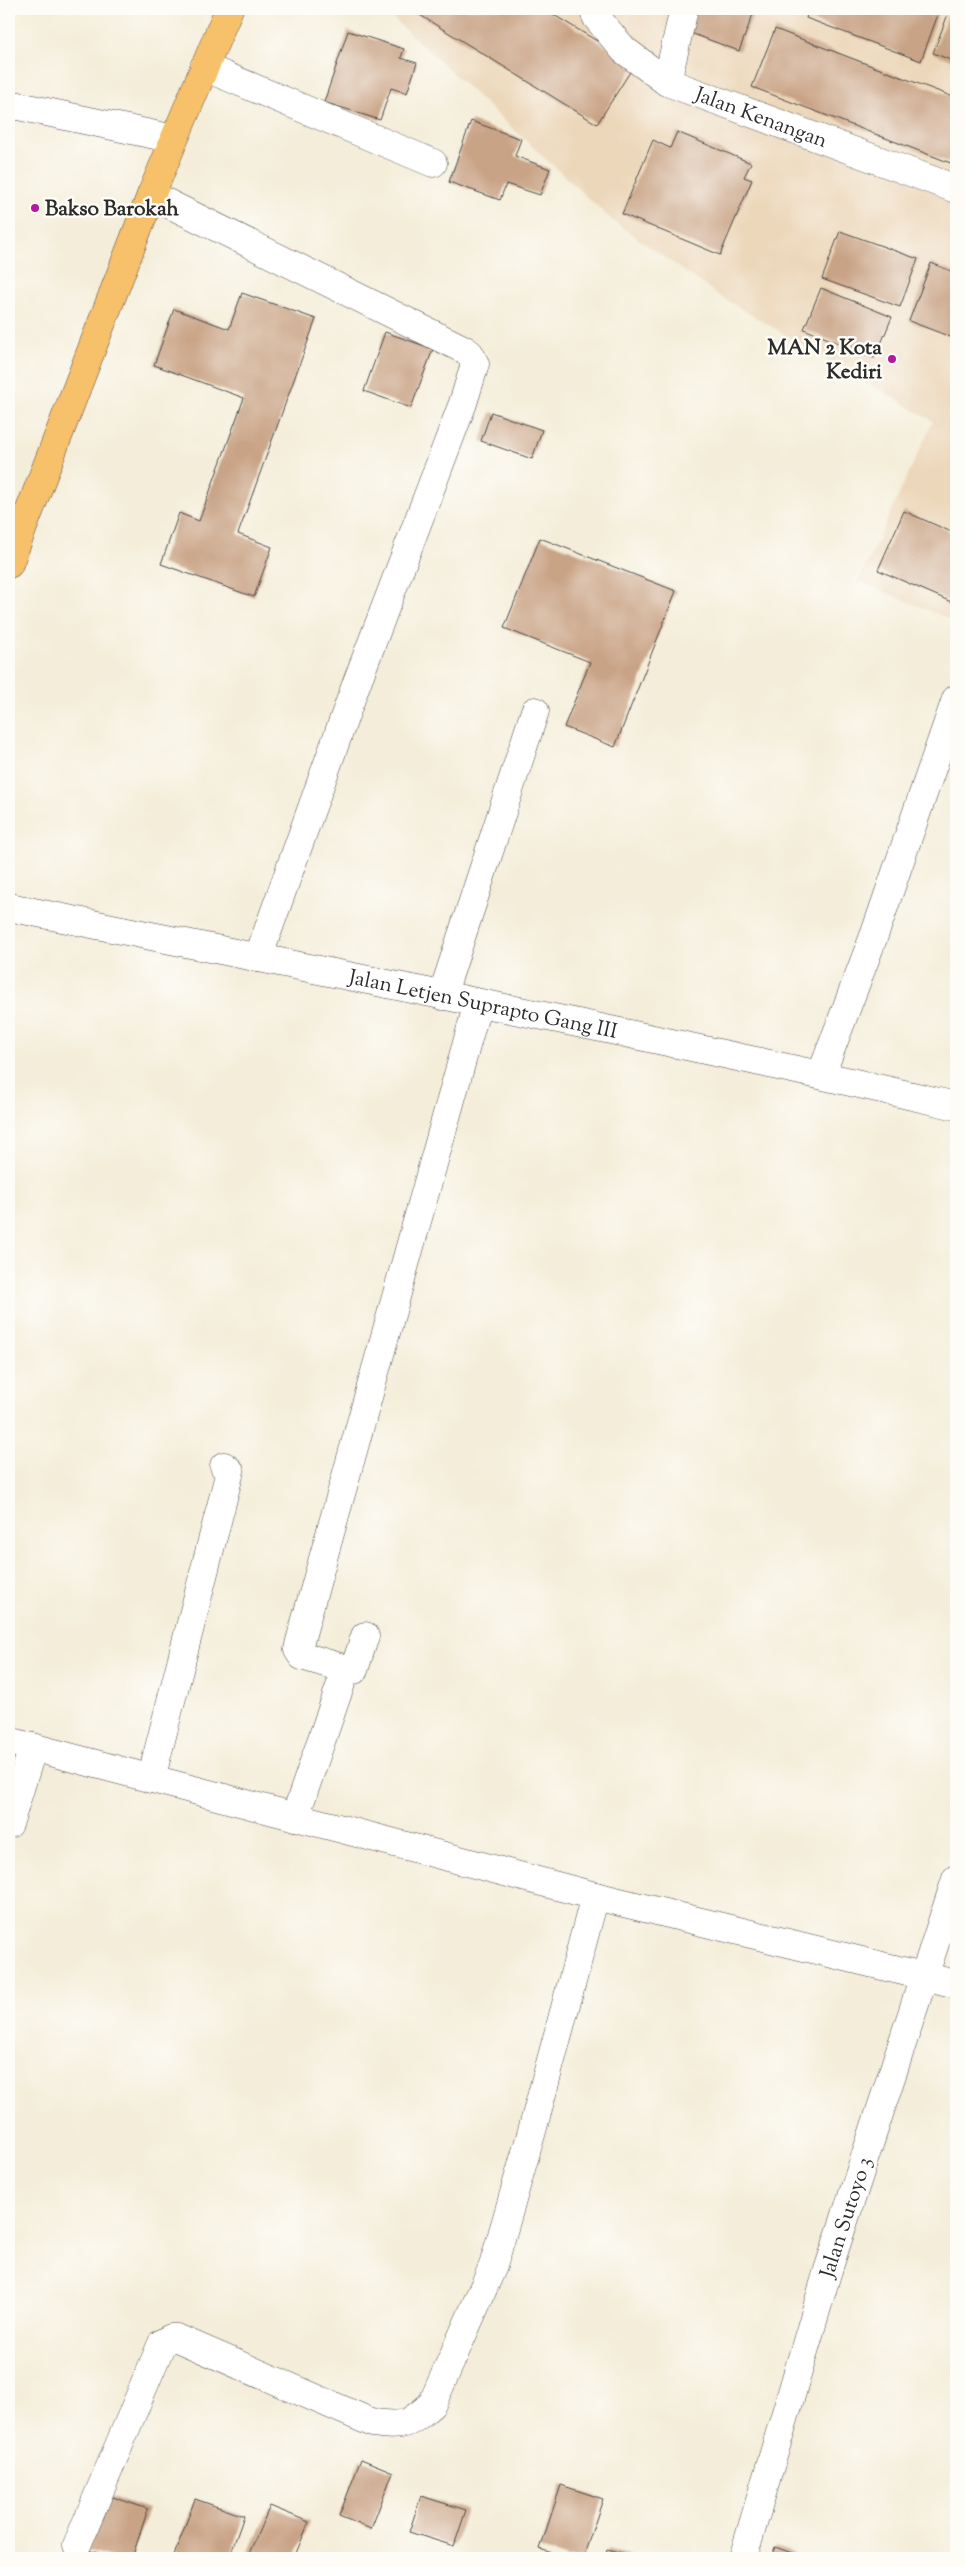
<svg xmlns="http://www.w3.org/2000/svg" width="965" height="2567" font-family="'Sorts Mill Goudy',serif">
	<rect width="100%" height="100%" fill="#fdfcf7"/>
	<filter id="ink" filterUnits="userSpaceOnUse"><feTurbulence type="fractalNoise" baseFrequency=".02" numOctaves="2"/><feDisplacementMap in="SourceGraphic" scale="10" xChannelSelector="R" yChannelSelector="G"/><feConvolveMatrix kernelMatrix="1 2 1 2 8 2 1 2 1" color-interpolation-filters="sRGB"/></filter>
	<filter id="wash" filterUnits="userSpaceOnUse"><feTurbulence type="fractalNoise" baseFrequency=".0096" numOctaves="4" result="noise"/><feDisplacementMap in="SourceGraphic" scale="20" xChannelSelector="R" yChannelSelector="G"/><feGaussianBlur stdDeviation="1.12" result="paint"/><feColorMatrix in="noise" values="0 0 0 0 0 0 0 0 0 0 0 0 0 0 0 0 0 1.4 0 .05"/><feComposite in="paint" operator="in"/></filter>
	<g filter="url(#wash)">
		<rect width="100%" height="100%" fill="#f4edd9"/>
		<!-- built -->
		<path fill="#ecd7ba" d="M383,9H956V622L859,581L933,421L721,297L613,221Z"/>
		<g id="blocks">
			<!-- building -->
			<g fill="#c9a385">
				<path d="M410,9H544L635,64L597,124Z"/>
				<path d="M697,9H755L739,51L688,32Z"/>
				<path d="M809,9H940L921,61L806,18Z"/>
				<path d="M950,9H956V62L933,53Z"/>
				<path d="M775,29L956,98V165L752,87Z"/>
				<path d="M348,31L404,49L401,58L417,63L407,93L391,88L380,120L324,102Z"/>
				<path d="M471,121L521,139L515,156L550,169L540,195L506,184L500,200L449,182Z"/>
				<path d="M677,132L751,163L744,177L752,180L720,255L622,214L653,140L670,148Z"/>
				<path d="M840,231L918,259L900,307L822,279Z"/>
				<path d="M931,263L956,273V339L909,321Z"/>
				<path d="M821,288L892,317L875,358L804,329Z"/>
				<path d="M242,293L316,319L238,534L272,547L254,597L161,564L179,513L199,521L244,398L154,365L174,309L229,329Z"/>
				<path d="M385,332L433,349L411,408L364,391Z"/>
				<path d="M491,412L542,430L532,459L481,441Z"/>
				<path d="M904,511L956,534V604L878,570Z"/>
				<path d="M540,538L676,591L615,747L564,727L590,662L504,628Z"/>
				<path d="M361,2459L393,2472L371,2529L339,2516Z"/>
				<path d="M561,2485L603,2499L583,2558H567L540,2549Z"/>
				<path d="M107,2495L148,2509L132,2558H113L88,2550Z"/>
				<path d="M421,2496L466,2510L454,2546L409,2532Z"/>
				<path d="M195,2499L244,2516L229,2558H173Z"/>
				<path d="M270,2506L309,2522L294,2558H247Z"/>
				<path d="M775,2547L806,2558H771Z"/>
				<path d="M607,2549L637,2557V2558H605Z"/>
			</g>
		</g>
	</g>
	<g filter="url(#ink)">
		<use href="#blocks" fill-opacity="0" stroke="#494845" stroke-width="1"/>
		<g fill="none" stroke-linecap="round" stroke-linejoin="round">
			<!-- minor casing -->
			<g stroke="#494845" stroke-width="29">
				<g id="minor">
					<path id="s1" d="M593,9L597,18L624,50L667,82L956,189"/>
					<path d="M204,67L433,163"/>
					<path d="M667,82L684,9"/>
					<path d="M9,104L174,139"/>
					<path d="M151,195L465,350L470,354L475,364L463,403L357,682L258,958"/>
					<path id="s2" d="M9,907C325,972 642,1033 956,1106"/>
					<path d="M442,996L535,711"/>
					<path d="M821,1075L875,933L956,699"/>
					<path d="M346,1669L302,1656L298,1650L300,1641L478,1003"/>
					<path d="M9,1741L595,1896L956,1984"/>
					<path d="M151,1779L230,1471L224,1466"/>
					<path d="M295,1817L346,1669L354,1670L365,1636"/>
					<path d="M9,1824L33,1747"/>
					<path d="M77,2545L162,2343L171,2338H177L373,2423C405,2427 408,2425 432,2404L493,2266L532,2131L595,1896"/>
					<path id="s3" d="M743,2558L828,2270L956,1879"/>
				</g>
			</g>
			<!-- major casing -->
			<g stroke="#494845" stroke-width="29">
				<path id="major" d="M9,564L151,195L229,9"/>
			</g>
			<!-- minor -->
			<use href="#minor" stroke="#fff" stroke-width="28"/>
			<!-- major -->
			<use href="#major" stroke="#f7c06b" stroke-width="28"/>
		</g>
	</g>
	<!-- markers -->
	<g fill="#b5179e" stroke="#fdfcf7" stroke-width="2">
		<circle cx="35" cy="208" r="5"/>
		<circle cx="892" cy="359" r="5"/>
	</g>
	<g text-anchor="middle" stroke-width="5" stroke-linejoin="round" paint-order="stroke">
		<!-- street labels -->
		<g font-size="21" fill="#2b2b2b" stroke="#fdfcf7">
			<text dy="7" stroke="none"><textPath href="#s1" startOffset="206">Jalan Kenangan</textPath></text>
			<text dy="7" stroke="none"><textPath href="#s2" startOffset="484">Jalan Letjen Suprapto Gang III</textPath></text>
			<text dy="7" stroke="none"><textPath href="#s3" startOffset="356">Jalan Sutoyo 3</textPath></text>
		</g>
		<!-- poi labels -->
		<g font-size="21" font-weight="bold" fill="#2b2b2b" stroke="#fdfcf7" text-anchor="start">
			<text x="45" y="215">Bakso Barokah</text>
			<text x="882" y="354" text-anchor="end">MAN 2 Kota<tspan x="882" dy="24">Kediri</tspan></text>
		</g>
	</g>
	<!-- margin -->
	<rect width="965" height="2567" fill="none" stroke="#fdfcf7" stroke-width="30"/>
</svg>
